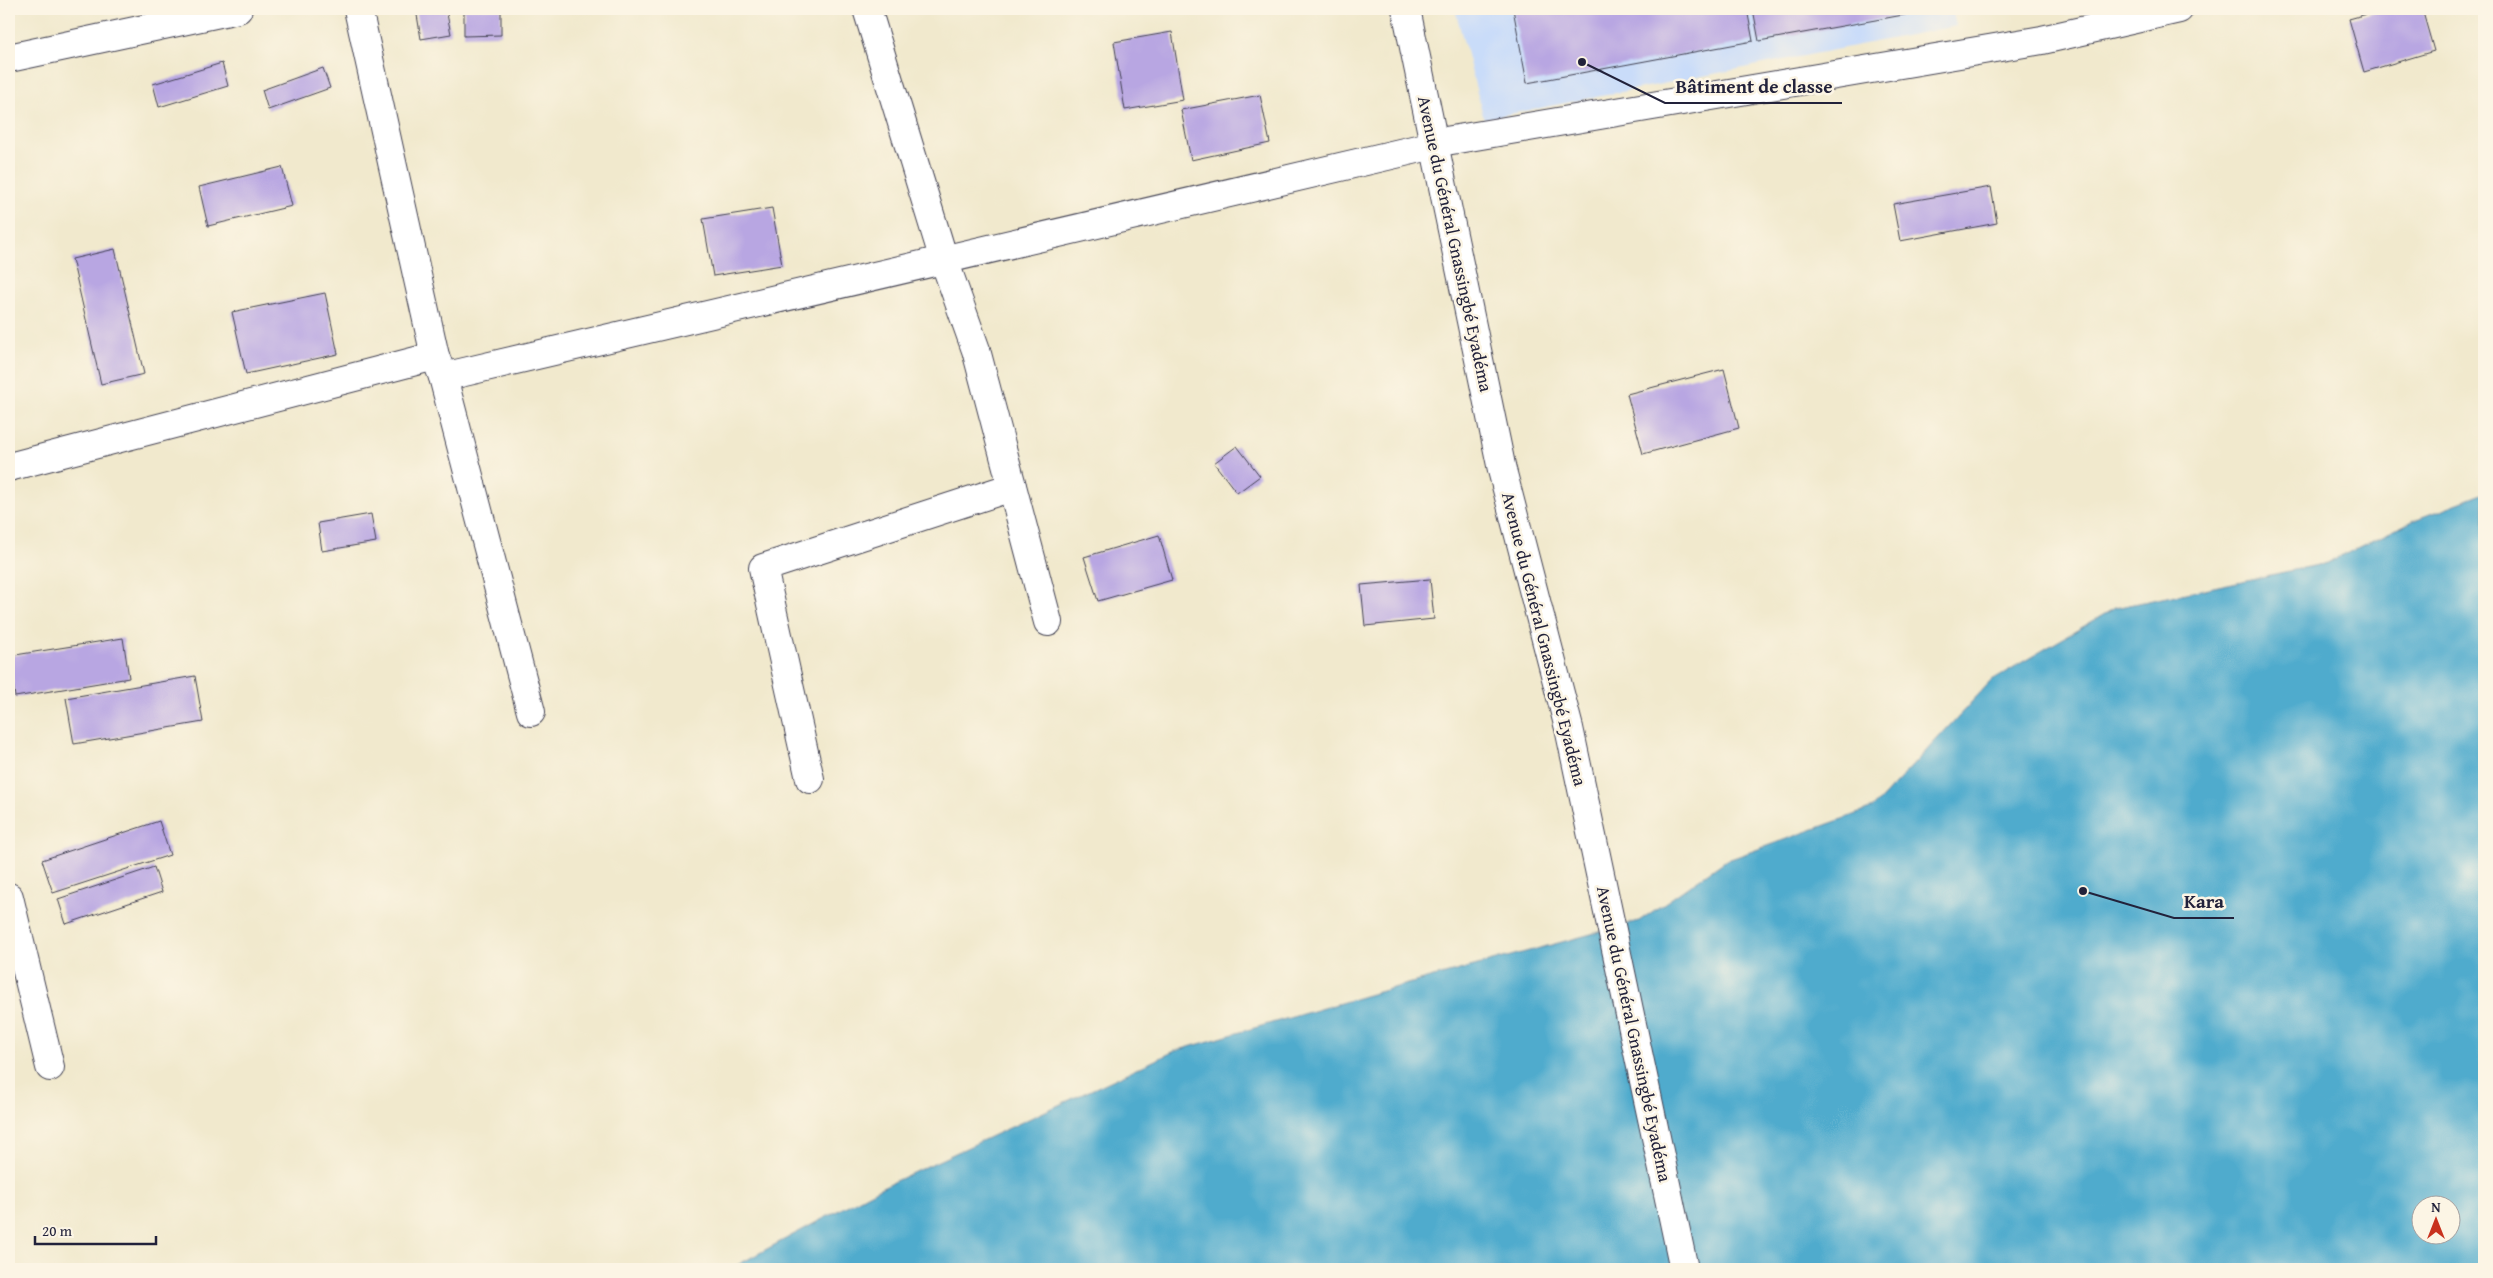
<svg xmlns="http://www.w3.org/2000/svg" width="2493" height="1278" font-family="'Gentium Book Plus',serif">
	<rect width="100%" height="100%" fill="#fcf5e5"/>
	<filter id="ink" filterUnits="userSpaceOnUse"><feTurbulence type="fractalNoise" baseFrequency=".02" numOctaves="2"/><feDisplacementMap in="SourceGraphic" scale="10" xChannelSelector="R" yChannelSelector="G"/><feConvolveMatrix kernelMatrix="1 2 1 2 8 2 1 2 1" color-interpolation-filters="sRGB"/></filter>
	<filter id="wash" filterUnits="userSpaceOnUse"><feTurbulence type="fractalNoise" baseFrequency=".0096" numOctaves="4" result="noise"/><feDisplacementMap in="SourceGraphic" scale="20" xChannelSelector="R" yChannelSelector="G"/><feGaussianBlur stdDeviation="1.12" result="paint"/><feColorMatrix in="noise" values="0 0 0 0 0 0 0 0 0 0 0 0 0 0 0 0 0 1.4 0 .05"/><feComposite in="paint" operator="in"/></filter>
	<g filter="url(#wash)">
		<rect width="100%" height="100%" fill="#f1e9cd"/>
		<!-- built -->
		<path fill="#c9dcf9" d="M1455,9H1952L1956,26L1484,119Z"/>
		<!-- water -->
		<path fill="#50abcd" stroke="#396684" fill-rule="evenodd" d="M2484,493V1269H730L878,1189L1175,1051L1375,993L1639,921L1725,861L1873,808L1992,680L2115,608L2327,563L2417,519ZM2420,1206H2450V1236H2420Z"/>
		<g id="blocks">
			<!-- building -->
			<g fill="#b8a6e2">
				<path d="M416,9H446L451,34L421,39Z"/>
				<path d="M464,9H501V35L464,36Z"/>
				<path d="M1513,9H1747L1753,41L1527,83Z"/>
				<path d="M1753,9H1931V10L1759,41Z"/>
				<path d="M2385,9H2422L2434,51L2364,72L2349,19Z"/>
				<path d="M1172,32L1183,100L1125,110L1114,42Z"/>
				<path d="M222,63L228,86L159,107L153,84Z"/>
				<path d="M323,68L330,88L268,110L262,90Z"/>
				<path d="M1260,95L1270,143L1191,160L1181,110Z"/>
				<path d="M282,167L292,206L208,226L199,187Z"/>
				<path d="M1991,187L1997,223L1900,241L1893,204Z"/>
				<path d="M772,208L782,265L713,276L703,219Z"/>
				<path d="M115,249L144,374L101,384L72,259Z"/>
				<path d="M325,293L338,354L246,374L232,312Z"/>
				<path d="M1724,369L1739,428L1643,454L1627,394Z"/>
				<path d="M1237,446L1260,476L1237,493L1214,463Z"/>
				<path d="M371,514L376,542L322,551L318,523Z"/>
				<path d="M1159,535L1172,580L1098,601L1084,557Z"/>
				<path d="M1430,579L1434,619L1365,626L1361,585Z"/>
				<path d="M123,638L129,678L15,697L9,656Z"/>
				<path d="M195,676L203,722L74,744L66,698Z"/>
				<path d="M159,821L170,855L53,893L42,860Z"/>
				<path d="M154,867L162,892L66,924L58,899Z"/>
			</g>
		</g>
	</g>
	<g filter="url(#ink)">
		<use href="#blocks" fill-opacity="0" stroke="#414051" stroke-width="1"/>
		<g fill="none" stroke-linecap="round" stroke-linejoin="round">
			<!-- minor casing -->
			<g stroke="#414051" stroke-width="30">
				<g id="minor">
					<path d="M358,9L435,356L443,377L531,712"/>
					<path d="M867,9L944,260L976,350L1048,622"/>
					<path d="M9,58L238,9"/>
					<path d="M1434,143L2042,40L2179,9"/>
					<path d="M443,377L1434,145"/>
					<path d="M9,467L435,356"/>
					<path d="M810,779L763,568L1012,487"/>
					<path d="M9,897L50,1067"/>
				</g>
			</g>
			<!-- major casing -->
			<g stroke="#414051" stroke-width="30">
				<path id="major" d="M1406,9L1502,470L1569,728L1684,1269"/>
			</g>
			<!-- minor -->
			<use href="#minor" stroke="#fff" stroke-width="28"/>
			<!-- major -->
			<use href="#major" stroke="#fff" stroke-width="28"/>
		</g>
	</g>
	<g text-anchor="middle" stroke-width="5" stroke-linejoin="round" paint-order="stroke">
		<!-- street labels -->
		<g font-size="18" fill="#22223b" stroke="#fcf5e5">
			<text transform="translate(1455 244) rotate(78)" y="6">Avenue du Général Gnassingbé Eyadéma</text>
			<text transform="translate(1544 639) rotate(76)" y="6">Avenue du Général Gnassingbé Eyadéma</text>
			<text transform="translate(1634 1034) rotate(78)" y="6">Avenue du Général Gnassingbé Eyadéma</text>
		</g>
	</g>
	<!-- callouts -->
	<path fill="none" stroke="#22223b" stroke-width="2" d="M1582 62L1665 103H1842M2083 891L2174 918H2234"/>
	<g fill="#22223b" stroke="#fcf5e5" stroke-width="2">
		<circle cx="1582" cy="62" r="5"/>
		<circle cx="2083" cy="891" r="5"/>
	</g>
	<g font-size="19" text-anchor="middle" font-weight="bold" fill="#22223b" stroke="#fcf5e5" stroke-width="5" stroke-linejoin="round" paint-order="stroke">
		<text x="1754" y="93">Bâtiment de classe</text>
		<text x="2204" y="908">Kara</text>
	</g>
	<!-- margin -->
	<rect width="2493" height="1278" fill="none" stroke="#fcf5e5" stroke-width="30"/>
	<!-- north arrow -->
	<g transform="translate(2436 1220)"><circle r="24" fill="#fcf5e5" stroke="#a5a1a1"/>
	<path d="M0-4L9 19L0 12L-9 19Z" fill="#c8321e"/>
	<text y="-8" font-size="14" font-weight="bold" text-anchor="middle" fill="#22223b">N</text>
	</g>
	<!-- scale -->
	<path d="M35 1236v8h121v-8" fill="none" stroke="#22223b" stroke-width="2.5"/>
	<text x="42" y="1236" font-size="15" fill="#22223b" stroke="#fcf5e5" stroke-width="4" paint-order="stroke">20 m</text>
</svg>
